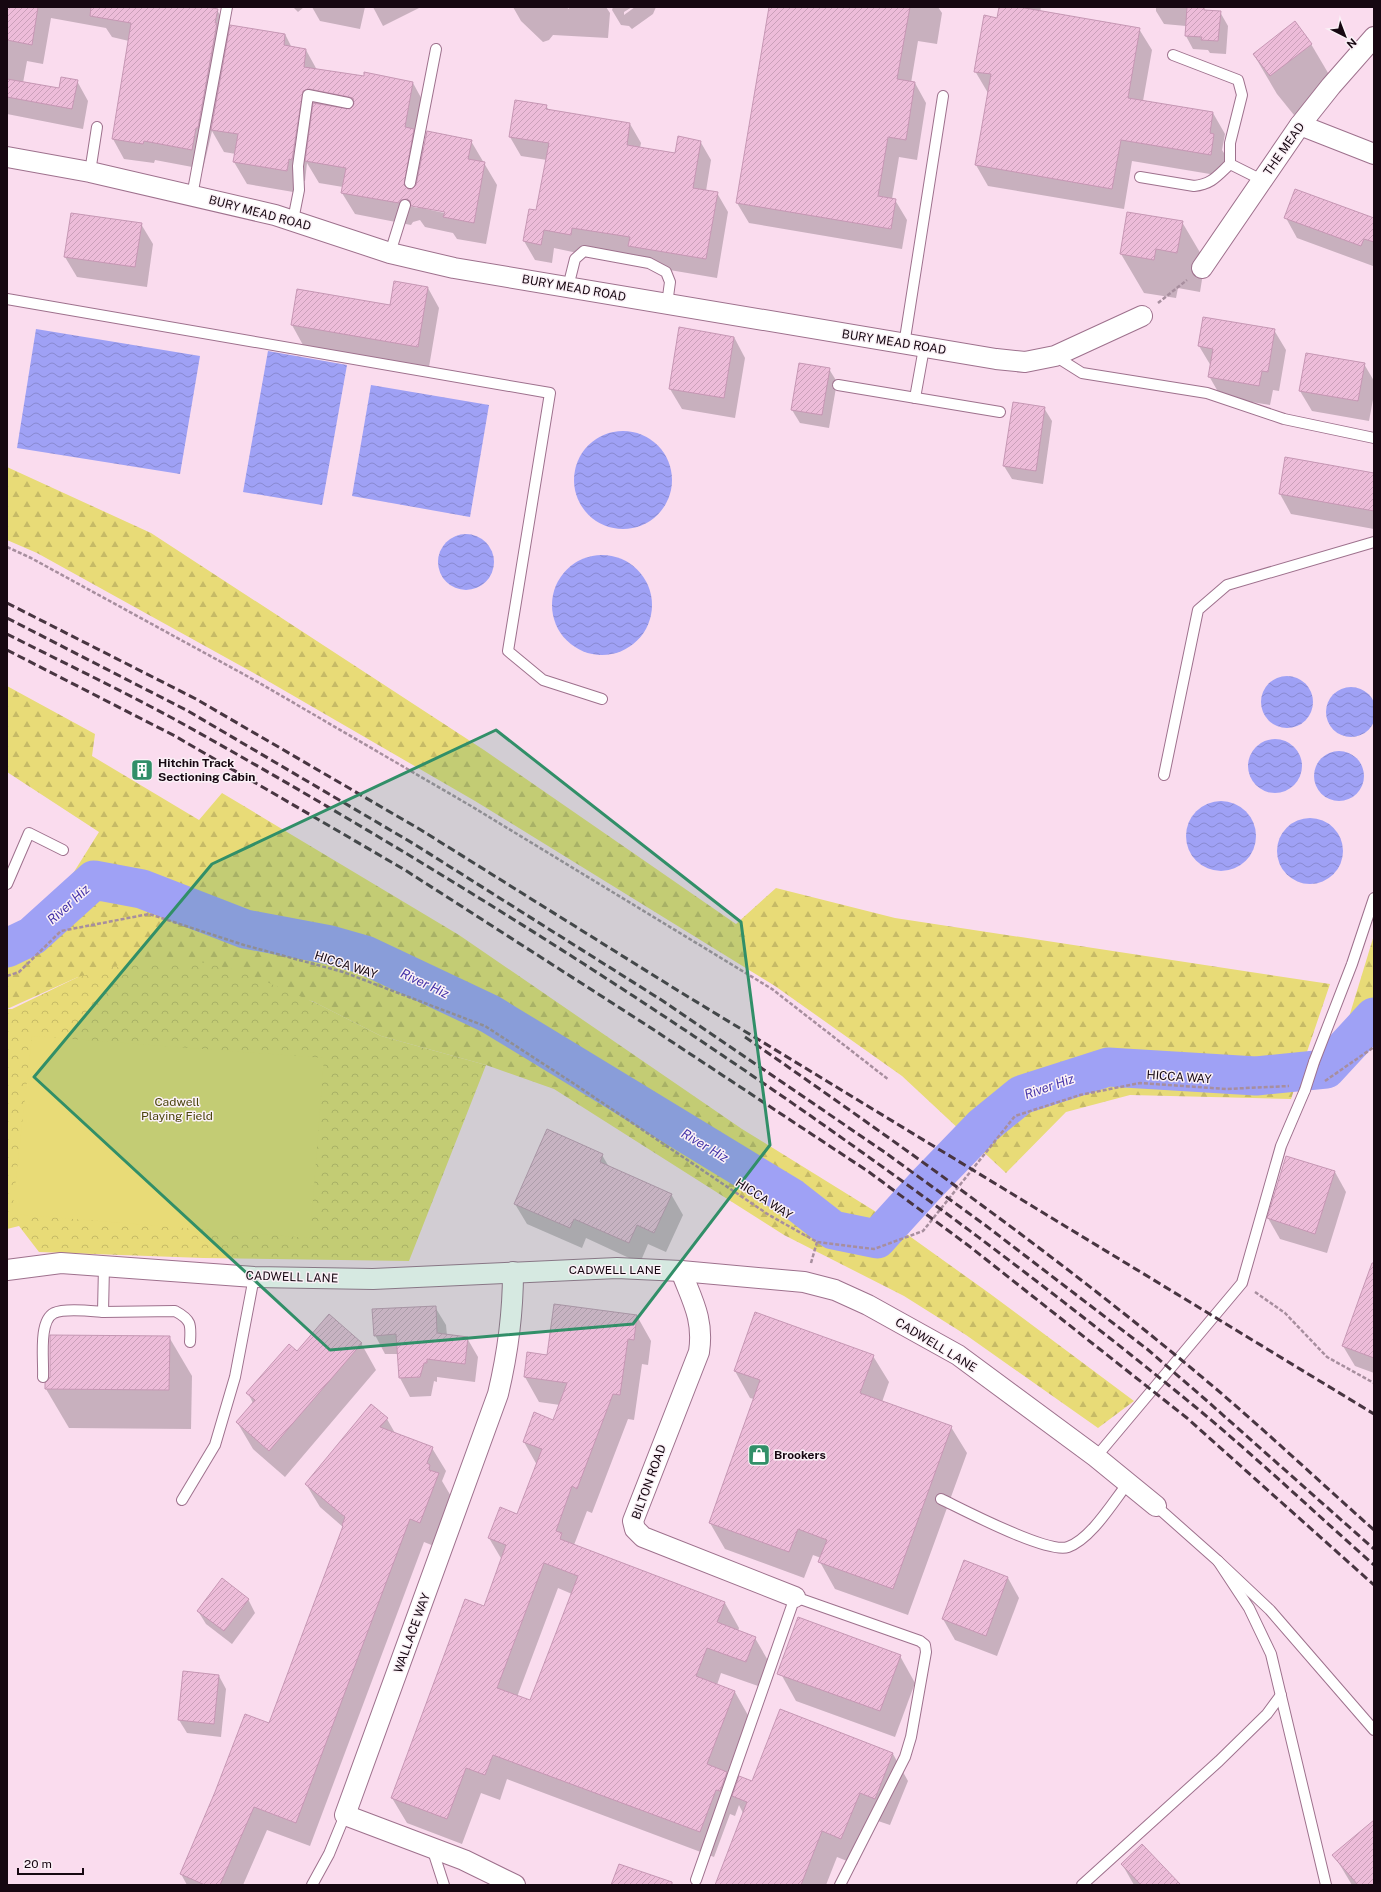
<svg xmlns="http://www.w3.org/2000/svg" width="1381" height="1892" font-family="'Public Sans',sans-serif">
	<defs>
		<pattern id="forest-firs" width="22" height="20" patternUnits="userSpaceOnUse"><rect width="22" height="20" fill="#e8db77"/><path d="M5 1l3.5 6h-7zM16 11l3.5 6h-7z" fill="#c6ba66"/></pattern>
		<pattern id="park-crowns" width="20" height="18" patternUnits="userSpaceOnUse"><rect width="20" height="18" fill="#e8db77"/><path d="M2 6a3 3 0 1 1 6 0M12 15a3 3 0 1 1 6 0" fill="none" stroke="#c6ba66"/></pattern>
		<pattern id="water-waves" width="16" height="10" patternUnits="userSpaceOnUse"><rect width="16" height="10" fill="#9fa1f5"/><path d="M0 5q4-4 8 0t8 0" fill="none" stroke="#8889d1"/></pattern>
		<pattern id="building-hatch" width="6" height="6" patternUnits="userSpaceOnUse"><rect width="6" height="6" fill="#edbcd9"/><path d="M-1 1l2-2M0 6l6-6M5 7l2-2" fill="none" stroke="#caa0b9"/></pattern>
	</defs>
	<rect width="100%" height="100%" fill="#fadcee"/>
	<!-- forest -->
	<g fill="url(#forest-firs)">
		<path d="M7,467L151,533L484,750L736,924L776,888L895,918L1330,984L1291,1099L1130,1095L1066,1112L1006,1173L902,1076L775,986L475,801L261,677L37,553L7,540Z"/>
		<path d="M7,686L95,734L92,756L199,820L222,793L459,935L742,1129L873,1210L989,1293L1134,1401L1098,1428L966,1335L904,1296L784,1235L554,1089L486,1065L381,1036L312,1001L78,977L7,1009V938L40,926L99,832L7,772Z"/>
		<path d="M1374,935V1020L1346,1027Z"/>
	</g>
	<!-- park -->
	<path fill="url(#park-crowns)" d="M191,960L241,971L318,1004L381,1036L486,1065L409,1261L203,1258L39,1252L19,1226L7,1229V1009H12L78,977L133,961Z"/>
	<!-- garden -->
	<path fill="#e8db77" d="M32,1036L324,1058L310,1238L12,1214Z"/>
	<!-- water -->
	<g fill="url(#water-waves)">
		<path d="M36,329L200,356L180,474L17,448Z"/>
		<path d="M268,351L347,365L322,505L243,492Z"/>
		<path d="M371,385L489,405L470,517L352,496Z"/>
		<circle cx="623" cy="480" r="49"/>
		<circle cx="466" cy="562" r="28"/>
		<circle cx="602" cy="605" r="50"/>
		<circle cx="1287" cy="702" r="26"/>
		<circle cx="1351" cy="712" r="25"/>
		<circle cx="1275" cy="766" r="27"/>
		<circle cx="1339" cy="776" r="25"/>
		<circle cx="1221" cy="836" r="35"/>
		<circle cx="1310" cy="851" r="33"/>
	</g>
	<!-- shadow -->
	<g fill="#0003" fill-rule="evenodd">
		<path d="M7,7H202L217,10L230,32L285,34L292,48L306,50L317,70L413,83L425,105L419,139L424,149L471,141L497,185L486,244L457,239L453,233L425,227L420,220L413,222L411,225L355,214L342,193L343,187L319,183L307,163L305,181L301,180L299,193L247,184L234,162L236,154L224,152L212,131L203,169L155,160L154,163L124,159L113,139L129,41L112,37L106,28L51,18L43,64L27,61L23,83L60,90L77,81L88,101L83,129L7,114ZM408,204L418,206V208L408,206ZM428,208L450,212L449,214L426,209Z"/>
		<path d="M293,7H304L298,12Z"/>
		<path d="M312,7H365L360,29L320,21Z"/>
		<path d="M373,7H418L419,8L383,26Z"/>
		<path d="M513,7H566L569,9V7H606L610,13L608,38L553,35L549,40L543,42L521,21Z"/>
		<path d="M613,7H632L624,12V15L635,7H656L653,14L632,29L629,26L621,25L612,10Z"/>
		<path d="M770,7H938L942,13L937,44L918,41L911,83H915L926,103L917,160L899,157L892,199L895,200L907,220L902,249L749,223L737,203Z"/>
		<path d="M1000,7H1041L1040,12L1139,29L1152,50L1143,101L1213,113L1225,134L1222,150L1226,156L1222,176L1132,161L1124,209L988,186L976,165L988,93L975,71L998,19Z"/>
		<path d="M1156,7H1195L1203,8L1205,11L1220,12L1228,26L1226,54L1210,53L1208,50L1193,49L1186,36V26L1164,24L1156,11Z"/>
		<path d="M1311,44L1334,83L1294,115L1277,94L1254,55Z"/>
		<path d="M546,106L549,110L630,124L641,143L640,148L676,154L700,141L711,160L706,191L717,193L728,212L717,278L640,265L634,255L583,247L582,254L554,248L552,263L535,260L524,241L536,212L547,160L521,156L510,137Z"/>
		<path d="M1374,215L1373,266L1297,238L1286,218L1372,219Z"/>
		<path d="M1182,222L1205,261L1200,292L1178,288L1176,298L1144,293L1121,254Z"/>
		<path d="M141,224L153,244L147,287L77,277L65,257Z"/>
		<path d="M428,288L439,308L429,367L303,345L292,325L298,290L391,306Z"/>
		<path d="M1274,330L1286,350L1279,391L1273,390L1270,405L1221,397L1209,376L1211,366L1199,346Z"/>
		<path d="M734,337L745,358L735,418L682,409L670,389Z"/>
		<path d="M1364,364L1374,381V394L1369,421L1312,411L1300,391Z"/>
		<path d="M829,369L837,382L829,428L800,423L792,410Z"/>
		<path d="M1044,408L1052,421L1043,484L1012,479L1004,466Z"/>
		<path d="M1374,474V529L1291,514L1280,494Z"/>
		<path d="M602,1155L609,1167L671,1194L683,1215L666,1252L648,1244L640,1263L586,1238L582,1248L527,1224L515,1204Z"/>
		<path d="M1335,1172L1346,1192L1327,1253L1280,1239L1268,1218Z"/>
		<path d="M1374,1287V1373L1355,1366L1343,1346Z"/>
		<path d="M435,1307L446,1325L447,1336L467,1338L478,1357L475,1382L437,1377V1382L434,1381L431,1396L410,1397L400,1378L398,1354H385L375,1335Z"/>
		<path d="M637,1316L651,1341L648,1365L642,1364L634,1420L628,1419L592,1513L587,1511L574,1545L725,1603L739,1628L738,1631L755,1638L770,1664L761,1687L721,1673L717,1685L735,1692L749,1717L727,1774L736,1789L753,1782L781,1710L893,1754L908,1781L890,1825L875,1820L857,1865L837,1857L826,1885H716L743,1813L739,1805L735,1816L730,1814L714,1857L507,1779L500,1800L481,1793L462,1844L407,1823L392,1798L484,1607L502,1560L489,1538L518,1515L537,1465L524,1442L554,1421L560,1405L539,1402L525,1377L548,1356ZM558,1588L572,1594L531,1702L517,1697Z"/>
		<path d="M169,1337L192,1376L191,1429L69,1428L46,1389Z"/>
		<path d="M361,1343L376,1370L285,1477L253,1449L237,1422L253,1403L248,1393L297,1352Z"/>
		<path d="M873,1356L889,1382L882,1402L951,1427L967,1453L908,1615L835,1589L820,1562L821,1558L813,1555L804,1578L725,1549L710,1523L754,1399L750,1398L735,1371Z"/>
		<path d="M387,1419L395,1433L432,1448L446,1471L442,1481L452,1498L434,1546L424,1542L310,1846L267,1830L243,1885H187L181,1874L270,1725L343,1527L320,1507L306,1484Z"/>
		<path d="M965,1561L1008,1578L1019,1598L997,1656L955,1640L943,1619Z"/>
		<path d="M248,1599L255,1613L232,1644L206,1624L198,1611Z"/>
		<path d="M900,1656L915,1683L895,1737L796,1701L781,1674Z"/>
		<path d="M219,1676L226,1689L221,1737L187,1733L179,1720Z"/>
		<path d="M1374,1822V1885H1352L1334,1855Z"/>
		<path d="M1122,1864L1179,1885H1134Z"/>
	</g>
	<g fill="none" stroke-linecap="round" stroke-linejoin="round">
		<!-- river -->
		<path stroke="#9fa1f5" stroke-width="39" d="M7,948L32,936L94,880L142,889L245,929L330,945L365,955L490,1014L792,1198L833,1230L877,1239L926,1185L983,1126L1021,1095L1108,1067L1256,1076L1326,1069L1374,1017"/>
	</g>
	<!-- building -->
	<g fill="url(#building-hatch)" stroke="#c697b4" fill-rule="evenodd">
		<path d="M7,7H38L32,45L7,40Z"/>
		<path d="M91,7H207L218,9L215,23H217L198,128H196L192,150L144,141L143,144L112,139L131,23L90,16Z"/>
		<path d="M769,7H910L897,79L915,82L906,140L888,137L878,196L896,199L891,229L736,203Z"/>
		<path d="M999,7H1019L1140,28L1128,98L1213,112L1210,133L1214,134L1211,155L1121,140L1112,189L975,165L991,74L974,72L984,15L997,18Z"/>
		<path d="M1187,7H1204V10L1221,11L1218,41L1201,40L1202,37L1185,36Z"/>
		<path d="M1295,21L1312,44L1270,76L1253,54Z"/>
		<path d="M230,25L285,34L284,45L306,49L304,67L364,76V72L413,82L405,127L414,129L404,185L408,189H412L416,185L427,131L472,140L468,159L485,162L474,223L443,217L445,212L411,206L410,201L407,199L401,200L399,203L341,193L346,168L305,161L313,103L350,109L354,104L353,98L349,97L309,89L303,91L292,160L289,159L287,171L233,162L238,134L211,130Z"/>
		<path d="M61,77L78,80L72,109L7,97V79L59,88Z"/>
		<path d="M515,100L547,105L546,109L630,123L627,145L675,153L678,136L701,141L693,188L718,192L706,259L628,246L630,237L572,228L571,235L544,230L541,245L523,241L529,209L536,210L549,143L509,137Z"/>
		<path d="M1295,189L1374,218V242L1364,239L1361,246L1284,218Z"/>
		<path d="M1127,212L1183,221L1177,253L1156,249L1154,260L1120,254Z"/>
		<path d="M71,213L142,223L135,267L64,257Z"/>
		<path d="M394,281L428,287L418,347L291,325L297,289L390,305Z"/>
		<path d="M1203,317L1275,329L1268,372L1262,371L1259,386L1208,377L1213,349L1198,346Z"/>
		<path d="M679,327L734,337L724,398L669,389Z"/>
		<path d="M1306,353L1365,363L1358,401L1299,391Z"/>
		<path d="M799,363L830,368L822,415L791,410Z"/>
		<path d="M1013,402L1045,407L1036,471L1003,466Z"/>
		<path d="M1285,457L1374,473V511L1279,494Z"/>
		<path d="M547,1129L603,1154L600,1162L672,1194L654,1233L637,1225L629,1243L574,1219L570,1228L514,1204Z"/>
		<path d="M1286,1156L1335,1171L1315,1234L1267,1218Z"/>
		<path d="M1372,1263H1374V1358L1342,1346Z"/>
		<path d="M554,1304L637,1315L634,1340L628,1339L620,1395L613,1394L577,1489L572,1486L556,1531L562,1533L560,1539L725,1602L717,1622L756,1637L746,1662L707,1648L696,1676L735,1691L707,1764L727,1772L720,1791L716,1790L700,1832L493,1755L485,1775L466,1768L447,1819L391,1798L465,1599L484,1606L506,1545L488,1538L500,1507L517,1514L542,1449L523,1442L534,1412L553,1420L567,1383L524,1377L527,1352L547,1355ZM544,1563L578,1576L530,1700L497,1688Z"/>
		<path d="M436,1306L437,1333L468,1337L465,1364L427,1359V1363H424L420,1377L399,1378L396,1334L374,1336L372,1309Z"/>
		<path d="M755,1312L874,1355L860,1393L952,1426L893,1589L818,1562L827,1540L798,1529L789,1552L709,1523L760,1380L734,1371Z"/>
		<path d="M329,1314L362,1343L269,1451L236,1422L255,1400L246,1393L289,1344L297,1351Z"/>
		<path d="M50,1335L170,1336L169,1390L45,1389V1383L50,1377Z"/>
		<path d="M371,1404L388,1418L380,1427L433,1447L427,1463L430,1465L429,1470L439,1473L420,1523L410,1519L296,1823L254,1807L220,1885H205L180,1874L215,1792L245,1714L269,1723L343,1526L342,1525L345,1517L305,1484Z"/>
		<path d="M964,1560L1008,1577L986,1636L942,1619Z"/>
		<path d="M222,1578L249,1599L224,1631L197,1611Z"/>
		<path d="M798,1617L901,1655L880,1711L777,1674Z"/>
		<path d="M183,1671L219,1675L214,1724L178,1720Z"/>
		<path d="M780,1709L893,1753L875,1799L860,1793L841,1839L822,1831L801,1885H715L747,1802L732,1796L739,1776L752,1781Z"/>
		<path d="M1374,1820V1885H1358L1332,1855Z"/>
		<path d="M1142,1844L1181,1885H1141L1121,1864Z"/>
		<path d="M619,1864L672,1882V1885H611Z"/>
	</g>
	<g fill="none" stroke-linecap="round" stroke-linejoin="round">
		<!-- service casing -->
		<g stroke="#9e718d" stroke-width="12">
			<g id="service">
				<path d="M1173,55L1238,80L1242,95L1230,143V164L1262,180"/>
				<path d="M90,172L97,127"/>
				<path d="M1140,177L1194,186C1212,184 1217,176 1230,164"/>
				<path d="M410,183L436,49"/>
				<path d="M192,196L227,7"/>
				<path d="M293,220L299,190L298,166L308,95L348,103"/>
				<path d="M390,253L405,205"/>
				<path d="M568,287L575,259L584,251L649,263L666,272L670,282L667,304"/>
				<path d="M7,299L550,393L508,651L543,680L602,699"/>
				<path d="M904,345L943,96"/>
				<path d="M1055,356L1082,373L1207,393L1284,419L1374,438"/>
				<path d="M838,385L1000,412"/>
				<path d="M915,398L924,348"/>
				<path d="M1164,775L1198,610L1227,585L1374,542"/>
				<path d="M7,884L29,833L63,850"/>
				<path d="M1314,1062L1352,964L1374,898"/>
				<path d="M104,1266L103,1312L175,1311C192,1320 191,1325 190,1342"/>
				<path d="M43,1377C44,1361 38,1321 54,1313C65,1308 90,1311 103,1312"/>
				<path d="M1096,1457L1242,1283L1281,1146L1305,1090"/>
				<path d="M941,1499C964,1510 1047,1554 1068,1547C1091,1539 1113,1502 1128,1483"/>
				<path d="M182,1500L215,1445L235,1377L254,1277"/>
				<path d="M1156,1506L1218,1561L1270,1610L1374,1730"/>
				<path d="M1218,1561L1249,1608L1271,1654L1326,1885"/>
				<path d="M432,1848L444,1885"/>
				<path d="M696,1880L795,1597L920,1641L925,1645L926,1652L911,1737L905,1757L840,1885"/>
				<path d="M312,1885L329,1854L345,1815"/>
				<path d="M1082,1885L1219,1761L1267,1714L1281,1695"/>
			</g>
		</g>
		<!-- minor casing -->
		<g stroke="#9e718d" stroke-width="22">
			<g id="minor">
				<path d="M1300,125L1374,154"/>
				<path d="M7,157L90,172L275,215L390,253L454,268L996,359L1025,362L1055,356L1142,316"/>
				<path d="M1202,268L1300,125L1331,86L1374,37"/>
				<path d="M7,1270L61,1263L254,1277L373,1279L617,1268L681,1271L804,1282L835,1290L868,1305L958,1355L1096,1457L1156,1506"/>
				<path d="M681,1271C692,1300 704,1319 699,1352L633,1521L635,1529L643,1537L795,1597"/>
				<path d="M513,1272C513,1314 508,1352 498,1394L345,1815L464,1860L515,1885"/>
			</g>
		</g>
		<!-- path -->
		<g stroke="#a78e9e" stroke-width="2.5" stroke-dasharray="4 2" stroke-linecap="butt">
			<path d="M1158,303L1187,280"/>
			<path d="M7,547L31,558L256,681L471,806L772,989L889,1080"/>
			<path d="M7,976L19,972L61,931L149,914L244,945L343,972L485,1026L576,1085L769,1215L817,1242L874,1249L923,1231L1015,1116L1080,1095L1140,1083L1226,1089L1289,1086"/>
			<path d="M1325,1081L1374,1047"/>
			<path d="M811,1263L817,1242"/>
			<path d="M1255,1292L1285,1313L1327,1357L1374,1383"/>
		</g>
		<!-- service -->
		<use href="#service" stroke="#fff" stroke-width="10"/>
		<!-- minor -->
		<use href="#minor" stroke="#fff" stroke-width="20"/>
		<!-- rail -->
		<g stroke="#483541" stroke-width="3" stroke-dasharray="8 4" stroke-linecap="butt">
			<path d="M7,603L196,699L421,830L677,990L1374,1414"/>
			<path d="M7,618L188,711L414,844L663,1001L883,1151L985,1225L1147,1349L1206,1400L1374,1549"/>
			<path d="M7,634C66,664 127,693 185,725C539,923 879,1148 1193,1405C1255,1456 1314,1512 1374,1565"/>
			<path d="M7,650L175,736L405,870L648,1026L869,1172L969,1246L1187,1418L1374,1585"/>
			<path d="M745,1037C905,1148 1066,1262 1215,1388C1269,1434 1321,1483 1374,1530"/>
		</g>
		<!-- service-bridge casing -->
		<g stroke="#9e718d" stroke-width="12" stroke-linecap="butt">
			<path id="service-bridge" d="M1305,1090L1314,1062"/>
		</g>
		<!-- service-bridge -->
		<use href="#service-bridge" stroke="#fff" stroke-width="10"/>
	</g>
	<!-- marked area -->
	<path fill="#318f68" fill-opacity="0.2" stroke="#318f68" stroke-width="3" stroke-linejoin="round" d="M496,730L741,922L770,1145L633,1324L330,1350L34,1077L212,864Z"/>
	<!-- icons -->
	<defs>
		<g id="building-square" transform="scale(1.15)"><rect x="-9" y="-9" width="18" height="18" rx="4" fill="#318f68" stroke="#faf0f6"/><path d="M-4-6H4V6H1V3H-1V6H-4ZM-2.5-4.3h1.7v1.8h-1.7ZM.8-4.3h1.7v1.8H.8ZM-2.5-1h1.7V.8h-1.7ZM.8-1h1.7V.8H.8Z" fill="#fff"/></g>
		<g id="shop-square" transform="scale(1.15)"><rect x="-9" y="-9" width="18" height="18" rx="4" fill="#318f68" stroke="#faf0f6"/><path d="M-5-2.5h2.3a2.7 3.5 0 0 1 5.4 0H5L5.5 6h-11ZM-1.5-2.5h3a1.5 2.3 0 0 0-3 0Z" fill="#fff"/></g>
	</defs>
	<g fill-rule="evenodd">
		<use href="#building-square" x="142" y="770"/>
		<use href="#shop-square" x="759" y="1455"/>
	</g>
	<g text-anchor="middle" stroke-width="3" stroke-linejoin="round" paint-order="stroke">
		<!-- street labels -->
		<g font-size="12" fill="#160711" stroke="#faf0f6">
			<text transform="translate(1284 149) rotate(-55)" y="4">THE MEAD</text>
			<text transform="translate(260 213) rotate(15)" y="4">BURY MEAD ROAD</text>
			<text transform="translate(574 288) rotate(10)" y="4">BURY MEAD ROAD</text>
			<text transform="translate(894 342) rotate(9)" y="4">BURY MEAD ROAD</text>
			<text transform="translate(346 965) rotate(18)" y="4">HICCA WAY</text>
			<text transform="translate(1179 1077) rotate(4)" y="4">HICCA WAY</text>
			<text transform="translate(764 1199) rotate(33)" y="4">HICCA WAY</text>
			<text x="615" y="1274">CADWELL LANE</text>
			<text transform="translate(292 1277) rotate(2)" y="4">CADWELL LANE</text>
			<text transform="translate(936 1345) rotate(31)" y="4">CADWELL LANE</text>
			<text transform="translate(649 1482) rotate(-70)" y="4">BILTON ROAD</text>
			<text transform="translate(412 1633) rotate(-70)" y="4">WALLACE WAY</text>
		</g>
		<!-- poi labels -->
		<g font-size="12" font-weight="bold" fill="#160711" stroke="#faf0f6" text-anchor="start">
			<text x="158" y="767">Hitchin Track<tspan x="158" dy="14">Sectioning Cabin</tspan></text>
			<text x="774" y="1459">Brookers</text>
		</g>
		<!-- park labels -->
		<g font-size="12" fill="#4b440d" stroke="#faf0f6">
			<text x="177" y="1106">Cadwell<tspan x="177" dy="14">Playing Field</tspan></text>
		</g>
		<!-- water labels -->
		<g font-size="13" font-style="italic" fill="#4433a9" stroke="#faf0f6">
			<text transform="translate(68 904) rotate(-42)" y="5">River Hiz</text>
			<text transform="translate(425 983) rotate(25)" y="5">River Hiz</text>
			<text transform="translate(1049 1086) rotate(-19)" y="5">River Hiz</text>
			<text transform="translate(705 1145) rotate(31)" y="5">River Hiz</text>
		</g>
	</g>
	<!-- border -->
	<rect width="1381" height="1892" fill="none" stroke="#160711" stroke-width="16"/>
	<!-- north arrow -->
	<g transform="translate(1345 36) rotate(138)" stroke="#faf0f6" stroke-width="3" paint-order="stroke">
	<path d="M0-3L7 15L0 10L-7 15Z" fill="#160711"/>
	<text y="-6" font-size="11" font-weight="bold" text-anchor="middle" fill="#160711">N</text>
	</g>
	<!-- scale -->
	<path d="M18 1868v6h65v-6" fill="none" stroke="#160711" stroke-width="2"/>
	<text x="24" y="1868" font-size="12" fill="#160711" stroke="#faf0f6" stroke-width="3" paint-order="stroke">20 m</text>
</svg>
